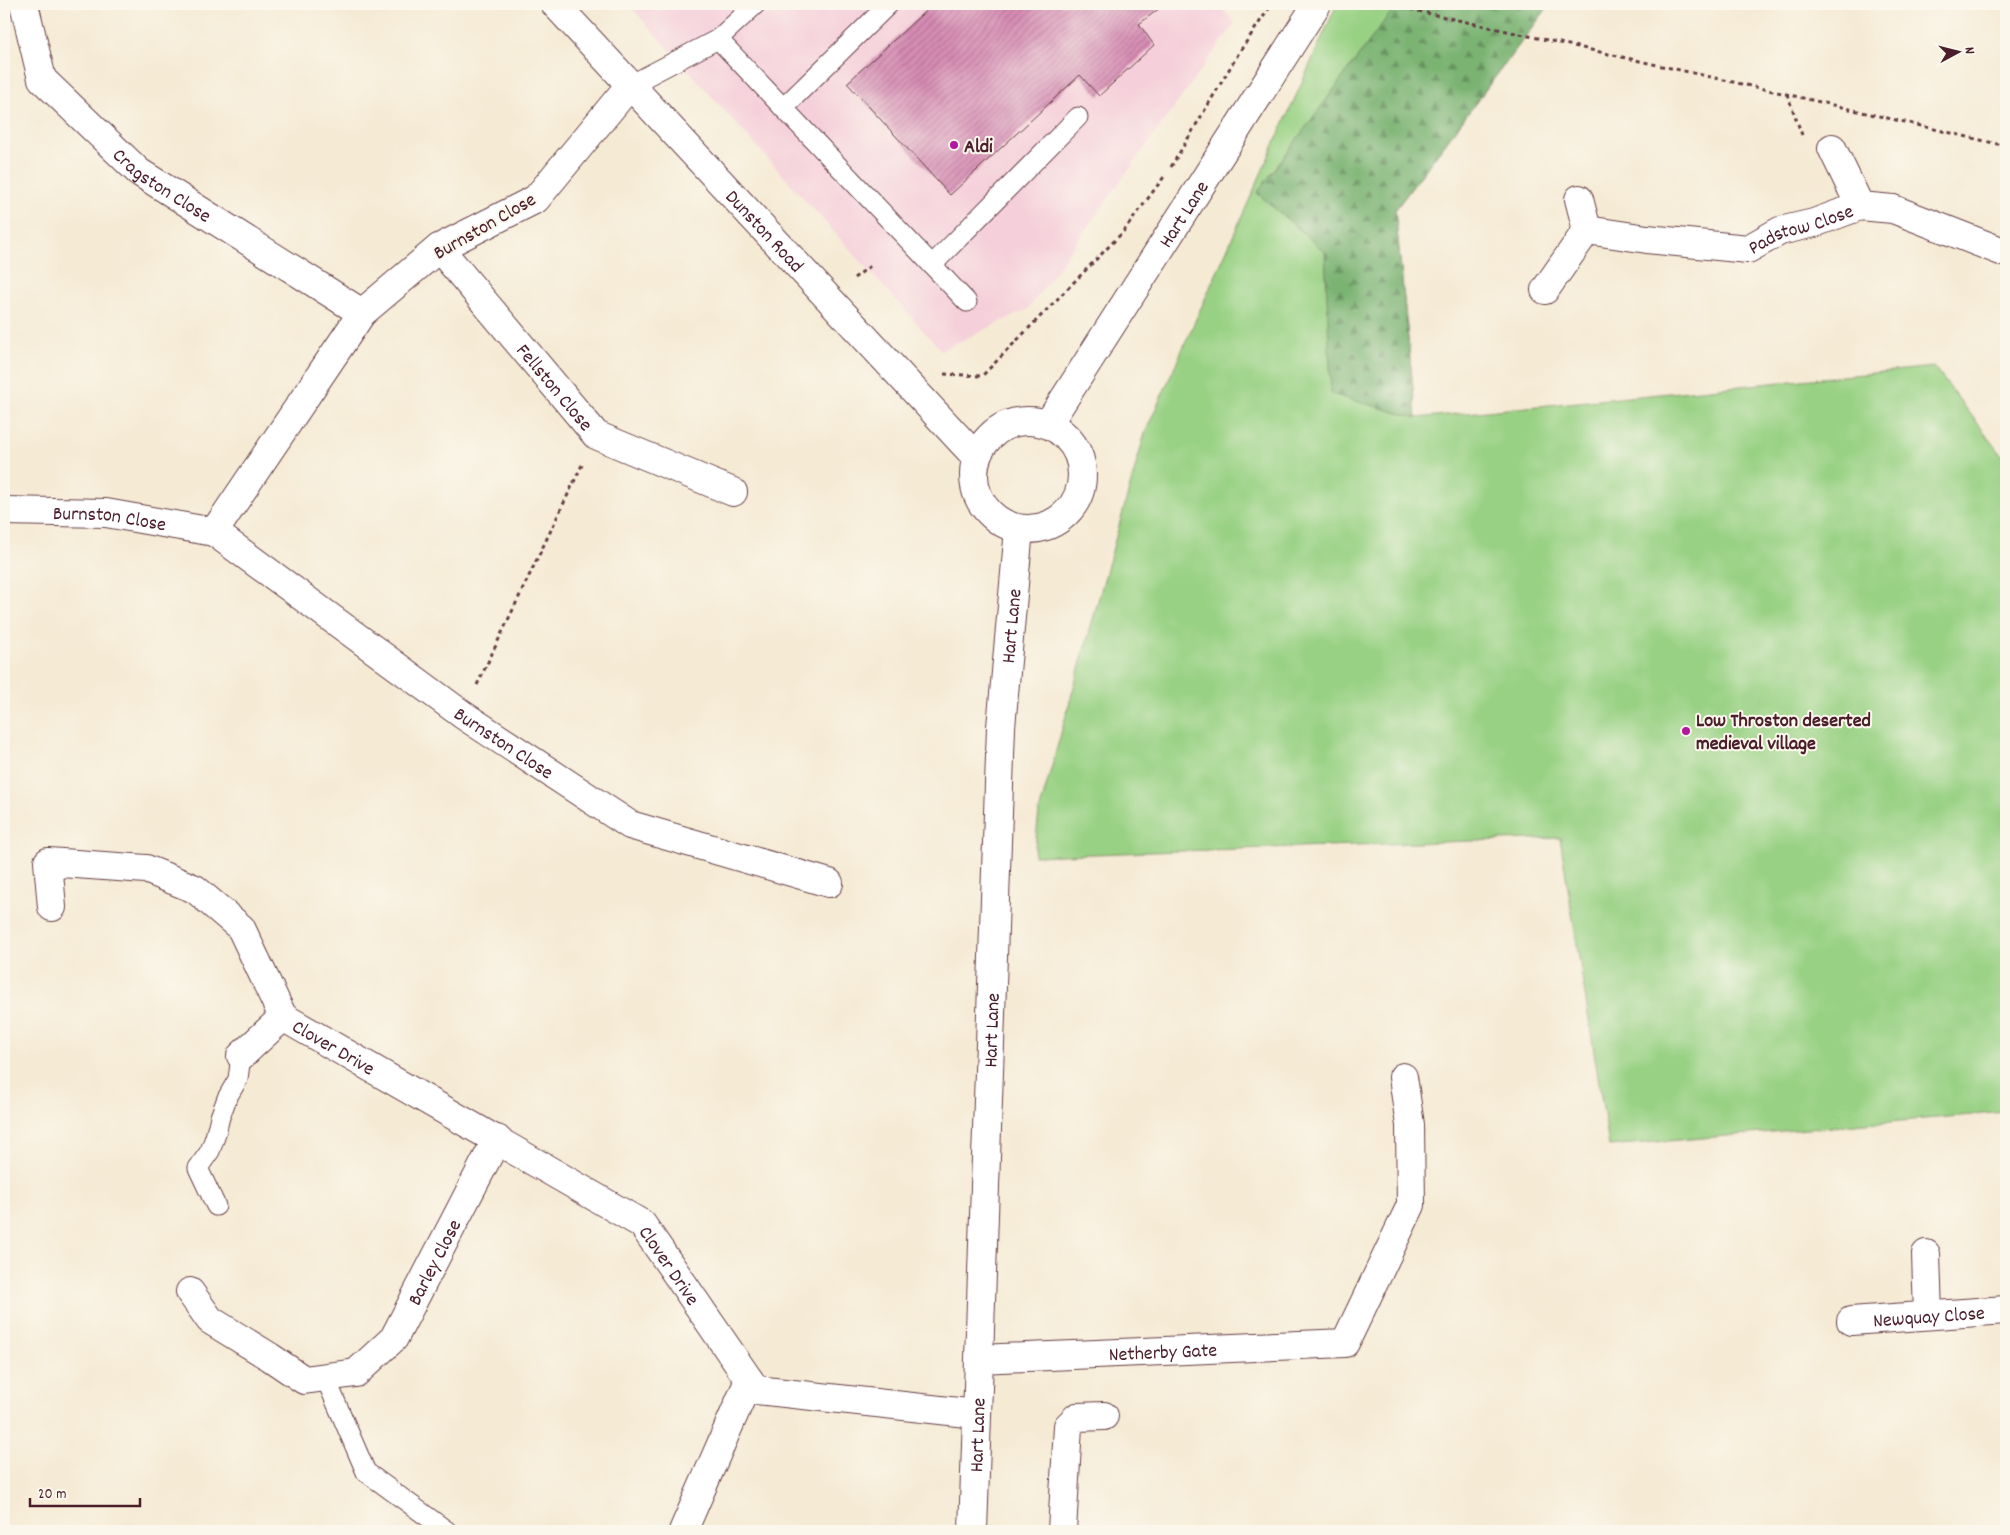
<svg xmlns="http://www.w3.org/2000/svg" width="2010" height="1535" font-family="Dekko,sans-serif">
	<defs>
		<pattern id="forest-firs" width="22" height="20" patternUnits="userSpaceOnUse" patternTransform="scale(1.25)"><rect width="22" height="20" fill="#7ab372"/><path d="M5 1l3.5 6h-7zM16 11l3.5 6h-7z" fill="#66915e"/></pattern>
		<pattern id="building-hatch" width="6" height="6" patternUnits="userSpaceOnUse" patternTransform="scale(1.25)"><rect width="6" height="6" fill="#d78cb4"/><path d="M-1 1l2-2M0 6l6-6M5 7l2-2" fill="none" stroke="#b07293"/></pattern>
	</defs>
	<rect width="100%" height="100%" fill="#fbf7ec"/>
	<filter id="ink" filterUnits="userSpaceOnUse"><feTurbulence type="fractalNoise" baseFrequency=".02" numOctaves="2"/><feDisplacementMap in="SourceGraphic" scale="10" xChannelSelector="R" yChannelSelector="G"/><feConvolveMatrix kernelMatrix="1 2 1 2 8 2 1 2 1" color-interpolation-filters="sRGB"/></filter>
	<filter id="wash" filterUnits="userSpaceOnUse"><feTurbulence type="fractalNoise" baseFrequency=".0096" numOctaves="4" result="noise"/><feDisplacementMap in="SourceGraphic" scale="20" xChannelSelector="R" yChannelSelector="G"/><feGaussianBlur stdDeviation="1.12" result="paint"/><feColorMatrix in="noise" values="0 0 0 0 0 0 0 0 0 0 0 0 0 0 0 0 0 1.4 0 .05"/><feComposite in="paint" operator="in"/></filter>
	<g filter="url(#wash)">
		<rect width="100%" height="100%" fill="#f5ead4"/>
		<!-- built -->
		<path fill="#f5cfda" d="M628,4H1218L1235,23L1028,309L941,350Z"/>
		<!-- green -->
		<path fill="#99d184" stroke="#727858" d="M1337,4H1550L1395,210L1416,418L1934,367L2006,460V1112L1609,1146L1560,838L1034,856L1039,812L1145,433Z"/>
		<!-- forest -->
		<path fill="url(#forest-firs)" stroke="#62694e" d="M1397,4H1550L1395,210L1416,418L1331,394L1325,252L1257,193Z"/>
		<g id="blocks">
			<!-- building -->
			<path fill="url(#building-hatch)" d="M933,4H1165L1139,24L1154,45L1099,96L1080,75L950,195L847,83Z"/>
		</g>
	</g>
	<g filter="url(#ink)">
		<use href="#blocks" fill-opacity="0" stroke="#643d44" stroke-width="1"/>
		<g fill="none" stroke-linecap="round" stroke-linejoin="round">
			<!-- service casing -->
			<g stroke="#643d44" stroke-width="21">
				<g id="service">
					<path d="M718,39L967,302"/>
					<path d="M630,85L718,39L756,4"/>
					<path d="M783,108L889,4"/>
					<path d="M932,265L1078,117"/>
					<path d="M216,1206L198,1168L210,1151L215,1137L220,1117L227,1098L238,1079L241,1056"/>
					<path d="M325,1377L366,1472L447,1531"/>
				</g>
			</g>
			<!-- minor casing -->
			<g stroke="#643d44" stroke-width="30">
				<g id="minor">
					<path id="s1" d="M24,4L42,79L139,172L362,313"/>
					<path id="s2" d="M630,85L536,199L439,248L362,313L214,532L463,715L630,825L829,883"/>
					<path d="M1832,148L1860,206"/>
					<path id="s3" d="M1587,230L1647,239L1748,249L1780,231L1814,223L1860,206L1893,209L2006,253"/>
					<path id="s4" d="M439,248L596,435L733,492"/>
					<path d="M1545,290L1587,230L1579,199"/>
					<path id="s5" d="M4,511L106,513L214,532"/>
					<path id="s6" d="M52,907L48,862L146,869L195,889L241,928L283,1017L642,1224L756,1390L977,1414"/>
					<path d="M241,1056L283,1017"/>
					<path d="M1926,1254L1928,1315"/>
					<path id="s7" d="M190,1292L210,1320L270,1357L304,1380L356,1373L394,1338L497,1139"/>
					<path id="s8" d="M1851,1321L2006,1310"/>
					<path id="s9" d="M979,1359L1345,1343L1411,1205L1410,1125L1403,1077"/>
					<path d="M683,1531L749,1380"/>
					<path d="M1062,1531L1068,1426L1077,1417L1104,1416"/>
				</g>
			</g>
			<!-- tertiary casing -->
			<g stroke="#643d44" stroke-width="30">
				<g id="tertiary">
					<path id="s10" d="M555,4L976,457"/>
					<circle cx="1028" cy="475" r="54"/>
					<path id="s11" d="M1048,424L1317,4"/>
					<path id="s12" d="M973,1531L1001,727L1019,529"/>
				</g>
			</g>
			<!-- path -->
			<g stroke="#643d44" stroke-width="3" stroke-dasharray="4 4" stroke-linecap="butt">
				<path d="M1387,4L1786,94L2006,146"/>
				<path d="M1787,94L1802,135"/>
				<path d="M1171,167L1240,51L1272,4"/>
				<path d="M854,278L873,264"/>
				<path d="M944,374L982,376L1124,231L1166,174"/>
				<path d="M477,685L582,465"/>
			</g>
			<!-- service -->
			<use href="#service" stroke="#fff" stroke-width="19"/>
			<!-- minor -->
			<use href="#minor" stroke="#fff" stroke-width="28"/>
			<!-- tertiary -->
			<use href="#tertiary" stroke="#fff" stroke-width="28"/>
		</g>
	</g>
	<!-- markers -->
	<g fill="#b5179e" stroke="#fbf7ec" stroke-width="2">
		<circle cx="954" cy="145" r="5"/>
		<circle cx="1686" cy="731" r="5"/>
	</g>
	<g text-anchor="middle" stroke-width="4" stroke-linejoin="round" paint-order="stroke">
		<!-- poi labels -->
		<g font-size="20" font-weight="bold" fill="#4a1f2b" stroke="#fbf7ec" text-anchor="start">
			<text x="964" y="152">Aldi</text>
			<text x="1696" y="726">Low Throston deserted<tspan x="1696" dy="23">medieval village</tspan></text>
		</g>
		<!-- street labels -->
		<g font-size="20" fill="#4a1f2b" stroke="#fbf7ec">
			<text dy="7" stroke="none"><textPath href="#s1" startOffset="238">Cragston Close</textPath></text>
			<text dy="7" stroke="none"><textPath href="#s11" startOffset="250">Hart Lane</textPath></text>
			<text transform="translate(484 225) rotate(-30)" y="7">Burnston Close</text>
			<text dy="7" stroke="none"><textPath href="#s3" startOffset="219">Padstow Close</textPath></text>
			<text dy="7" stroke="none"><textPath href="#s10" startOffset="309">Dunston Road</textPath></text>
			<text dy="7" stroke="none"><textPath href="#s4" startOffset="181">Fellston Close</textPath></text>
			<text dy="7" stroke="none"><textPath href="#s5" startOffset="106">Burnston Close</textPath></text>
			<text dy="7" stroke="none"><textPath href="#s12" startOffset="906">Hart Lane</textPath></text>
			<text dy="7" stroke="none"><textPath href="#s2" startOffset="980">Burnston Close</textPath></text>
			<text dy="7" stroke="none"><textPath href="#s12" startOffset="501">Hart Lane</textPath></text>
			<text dy="7" stroke="none"><textPath href="#s6" startOffset="414">Clover Drive</textPath></text>
			<text dy="7" stroke="none"><textPath href="#s7" startOffset="336">Barley Close</textPath></text>
			<text dy="7" stroke="none"><textPath href="#s6" startOffset="819">Clover Drive</textPath></text>
			<text dy="7" stroke="none"><textPath href="#s8" startOffset="78">Newquay Close</textPath></text>
			<text dy="7" stroke="none"><textPath href="#s9" startOffset="184">Netherby Gate</textPath></text>
			<text dy="7" stroke="none"><textPath href="#s12" startOffset="96">Hart Lane</textPath></text>
		</g>
	</g>
	<!-- margin -->
	<rect width="2010" height="1535" fill="none" stroke="#fbf7ec" stroke-width="20"/>
	<!-- north arrow -->
	<g transform="translate(1958 52) rotate(83)" stroke="#fbf7ec" stroke-width="4" paint-order="stroke">
	<path d="M0-4L9 19L0 12L-9 19Z" fill="#4a1f2b"/>
	<text y="-8" font-size="14" font-weight="bold" text-anchor="middle" fill="#4a1f2b">N</text>
	</g>
	<!-- scale -->
	<path d="M30 1498v8h110v-8" fill="none" stroke="#4a1f2b" stroke-width="2.5"/>
	<text x="38" y="1498" font-size="15" fill="#4a1f2b" stroke="#fbf7ec" stroke-width="4" paint-order="stroke">20 m</text>
</svg>
